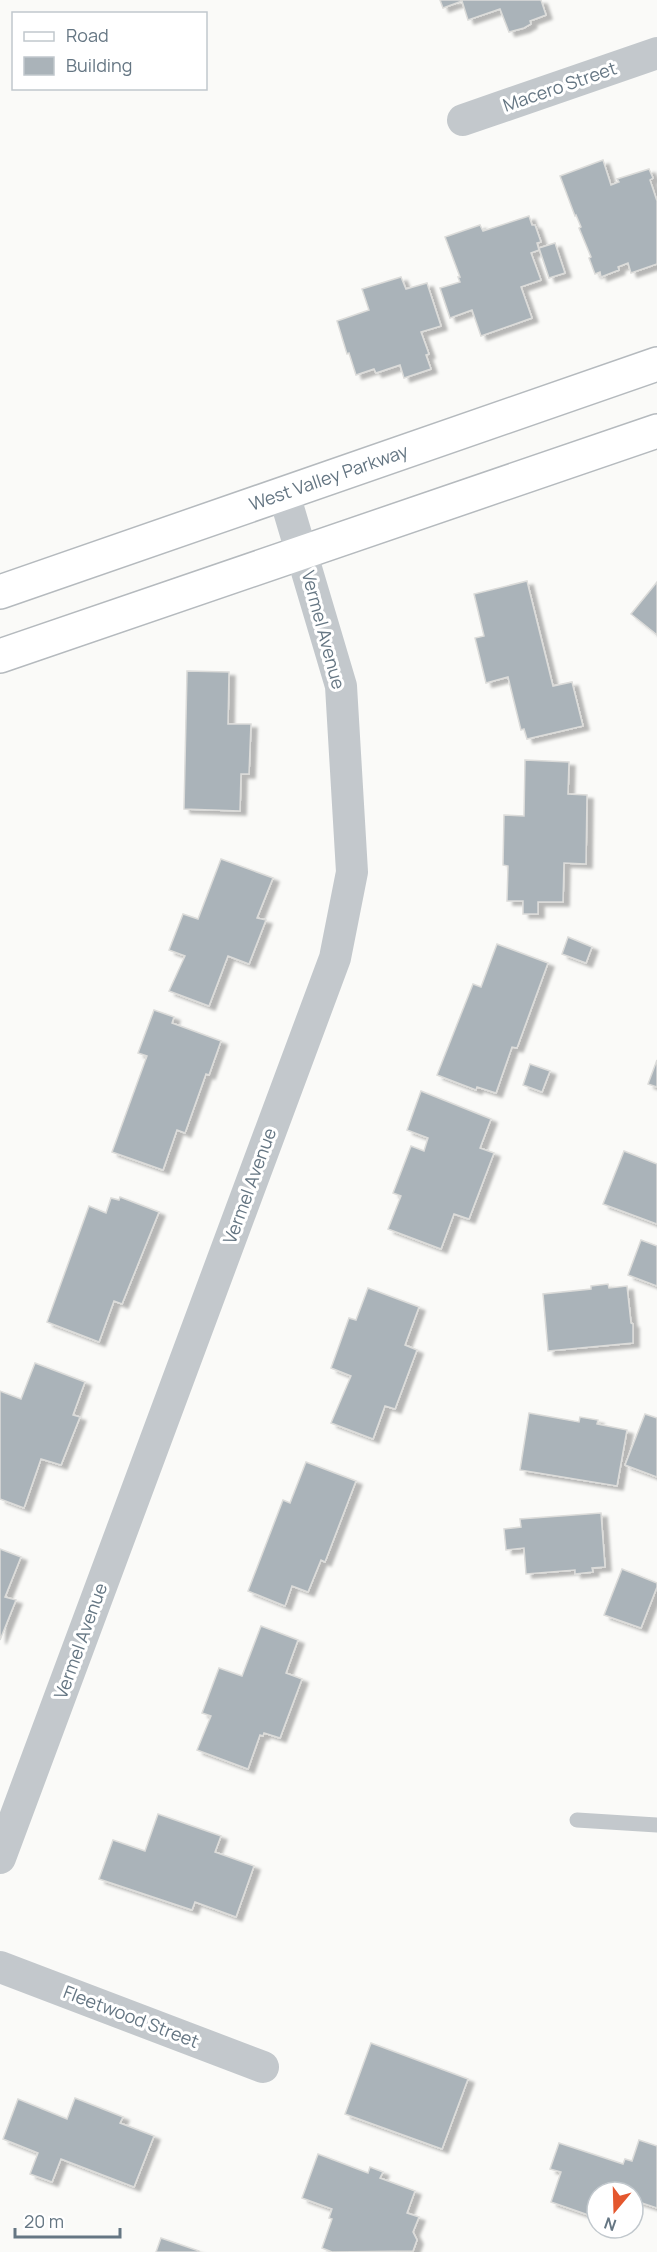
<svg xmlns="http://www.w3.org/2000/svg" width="657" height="2252" font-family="Manrope,sans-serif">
	<defs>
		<filter id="shadow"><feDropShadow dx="6" dy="4" stdDeviation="1.5" flood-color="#0004"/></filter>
	</defs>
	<rect width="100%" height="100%" fill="#fafaf8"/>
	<!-- building -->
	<g fill="#aab3b9" stroke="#dcdcda" stroke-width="1.5" filter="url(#shadow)">
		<path d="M440,0H541L546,15L530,21L531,24L524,28L509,32L500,9L468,20L462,1L443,8Z"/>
		<path d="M603,160L611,185L619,182L617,179L649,169L653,178L650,180L657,201V264L631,273L628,263L618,267L619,270L601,277L600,272L595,274L589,258L591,257L579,228L581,227L576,215L575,216L560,176Z"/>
		<path d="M529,216L532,225H535L541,242L537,243L539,250L531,253L541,280L521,287L532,318L481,336L472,310L450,318L440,288L460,282L458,277H460L445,237L480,225L483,231Z"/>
		<path d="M555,243L565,273L549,278L539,248Z"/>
		<path d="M401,277L406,289L427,283L441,326L421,332L429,354L426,355L431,369L404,378L400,365L376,373L374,369L356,375L349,353L347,354L337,321L369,310L362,289Z"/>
		<path d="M527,581L553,686L572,682L583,726L527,739L524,729L521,730L508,677L486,683L475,638L484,636L474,594Z"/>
		<path d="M657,582V635L631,614Z"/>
		<path d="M187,671L229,672L228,724H251L249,774H241L240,811L184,809Z"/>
		<path d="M525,760L569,762L568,794L587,795L586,864L564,863L563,902H538V914H523V901H507L508,866L503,865L504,815L524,816Z"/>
		<path d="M221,859L273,878L257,918L266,920L249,964L228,956L209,1006L169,991L185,956L169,950L183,914L198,919Z"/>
		<path d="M568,937L592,947L586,963L562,954Z"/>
		<path d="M497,944L548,963L517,1048L512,1047L496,1093L477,1087L476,1090L437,1075L473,984L481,987Z"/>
		<path d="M154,1010L174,1017L172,1023L221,1041L209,1075L206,1074L185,1133L177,1130L163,1170L112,1152L147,1056L138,1053Z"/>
		<path d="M657,1060V1087L648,1084Z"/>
		<path d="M530,1064L550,1071L542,1092L523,1085Z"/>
		<path d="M421,1091L491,1119L480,1148L494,1153L469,1219L454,1214L441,1249L388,1229L401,1196L393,1193L411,1146L424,1151L428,1138L407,1130Z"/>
		<path d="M624,1151L657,1164V1224L603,1204Z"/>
		<path d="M120,1197L159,1212L122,1304L114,1301L99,1342L47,1322L89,1206L106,1213L111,1198L119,1200Z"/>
		<path d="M641,1240L657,1246V1286L628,1275Z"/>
		<path d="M608,1284L609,1288L627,1286L631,1323L633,1324V1343L548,1351L543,1294L591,1289V1286Z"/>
		<path d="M368,1288L419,1307L405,1345L417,1350L395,1409L385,1406L373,1439L331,1423L351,1376L331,1368L349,1318L356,1320Z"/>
		<path d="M35,1363L85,1382L73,1415L80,1417L61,1465L41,1459L24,1508L0,1499V1391L21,1399Z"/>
		<path d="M529,1413L579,1422L580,1417L598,1420L597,1424L627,1430L617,1486L520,1470Z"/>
		<path d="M645,1414L657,1418V1477L625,1465Z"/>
		<path d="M306,1462L356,1481L325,1562L321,1560L308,1592L292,1586L285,1606L248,1591L283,1500L290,1503Z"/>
		<path d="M601,1513L605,1567L592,1568L593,1572L575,1574V1570L526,1574L524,1548L506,1550L504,1529L521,1527L520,1519Z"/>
		<path d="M0,1549L21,1557L5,1597L16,1600L0,1640Z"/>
		<path d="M622,1569L657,1583V1587L641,1628L604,1615Z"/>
		<path d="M261,1626L298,1640L286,1673L302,1679L280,1738L264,1733L263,1736L260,1735L248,1769L197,1750L211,1716L202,1713L219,1668L242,1676Z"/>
		<path d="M158,1814L221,1836L215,1852L254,1866L236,1917L195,1902L192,1910L99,1879L113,1840L145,1851Z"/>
		<path d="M371,2043L468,2079L442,2149L345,2114Z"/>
		<path d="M75,2098L123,2117L120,2123L154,2136L134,2187L61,2159L52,2182L30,2174L38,2153L3,2139L18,2099L67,2119Z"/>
		<path d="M639,2140L657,2146V2208L633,2200V2192H597V2218L551,2202L561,2172L550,2169L559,2143L623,2164L625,2159L632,2161Z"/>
		<path d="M318,2154L368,2173L370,2167L383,2172L380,2178L415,2191L407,2213L419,2217L413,2232L417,2240L413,2251L332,2252L322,2248L332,2219L329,2218L332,2209L302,2198Z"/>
		<path d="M161,2238L199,2251V2252H156Z"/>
	</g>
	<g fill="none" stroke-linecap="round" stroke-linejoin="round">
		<!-- primary casing -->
		<g stroke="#b5babe" stroke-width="36">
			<g id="primary">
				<path id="s1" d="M0,592L657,364"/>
				<path d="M0,656L657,431"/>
			</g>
		</g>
		<!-- lane -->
		<path stroke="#c3c8cc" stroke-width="15" d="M577,1820L657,1825"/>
		<!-- street -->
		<g stroke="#c3c8cc" stroke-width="32">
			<path d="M463,120L657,53"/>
			<path d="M0,1858L335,958L352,872L341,686L284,494"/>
			<path d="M0,1967L263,2067"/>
		</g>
		<!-- primary -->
		<use href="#primary" stroke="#fff" stroke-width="33"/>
	</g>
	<g text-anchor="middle" stroke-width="6" stroke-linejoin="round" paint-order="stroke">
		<!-- street labels -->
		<g font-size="18" fill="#657683" stroke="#fff">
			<text transform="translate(560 87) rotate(-19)" y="6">Macero Street</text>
			<text dy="6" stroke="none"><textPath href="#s1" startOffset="348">West Valley Parkway</textPath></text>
			<text transform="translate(323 630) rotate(75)" y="6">Vermel Avenue</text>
			<text transform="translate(250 1186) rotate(-70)" y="6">Vermel Avenue</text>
			<text transform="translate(81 1641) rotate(-70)" y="6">Vermel Avenue</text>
			<text transform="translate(131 2017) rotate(21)" y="6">Fleetwood Street</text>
		</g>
	</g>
	<!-- legend -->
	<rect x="12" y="12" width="195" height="78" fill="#ffffff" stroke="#c1c8cd" stroke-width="1.5"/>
	<rect x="24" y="32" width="30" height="9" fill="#ffffff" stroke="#c1c8cd" stroke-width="1.5"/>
	<text x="66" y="42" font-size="18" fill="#657683">Road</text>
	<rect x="24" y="57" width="30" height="18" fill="#aab3b9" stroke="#c1c8cd" stroke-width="1.5"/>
	<text x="66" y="72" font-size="18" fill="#657683">Building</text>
	<!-- north arrow -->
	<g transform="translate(615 2210) rotate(199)"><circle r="28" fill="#ffffff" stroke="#c1c8cd" stroke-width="1.5"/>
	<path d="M0-4.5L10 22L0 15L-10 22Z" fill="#e4572e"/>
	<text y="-9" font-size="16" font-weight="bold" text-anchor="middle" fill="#657683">N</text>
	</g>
	<!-- scale -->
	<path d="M15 2228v9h105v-9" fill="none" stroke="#657683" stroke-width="3"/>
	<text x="24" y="2228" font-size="18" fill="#657683" stroke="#ffffff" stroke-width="4.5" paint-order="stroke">20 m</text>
</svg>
